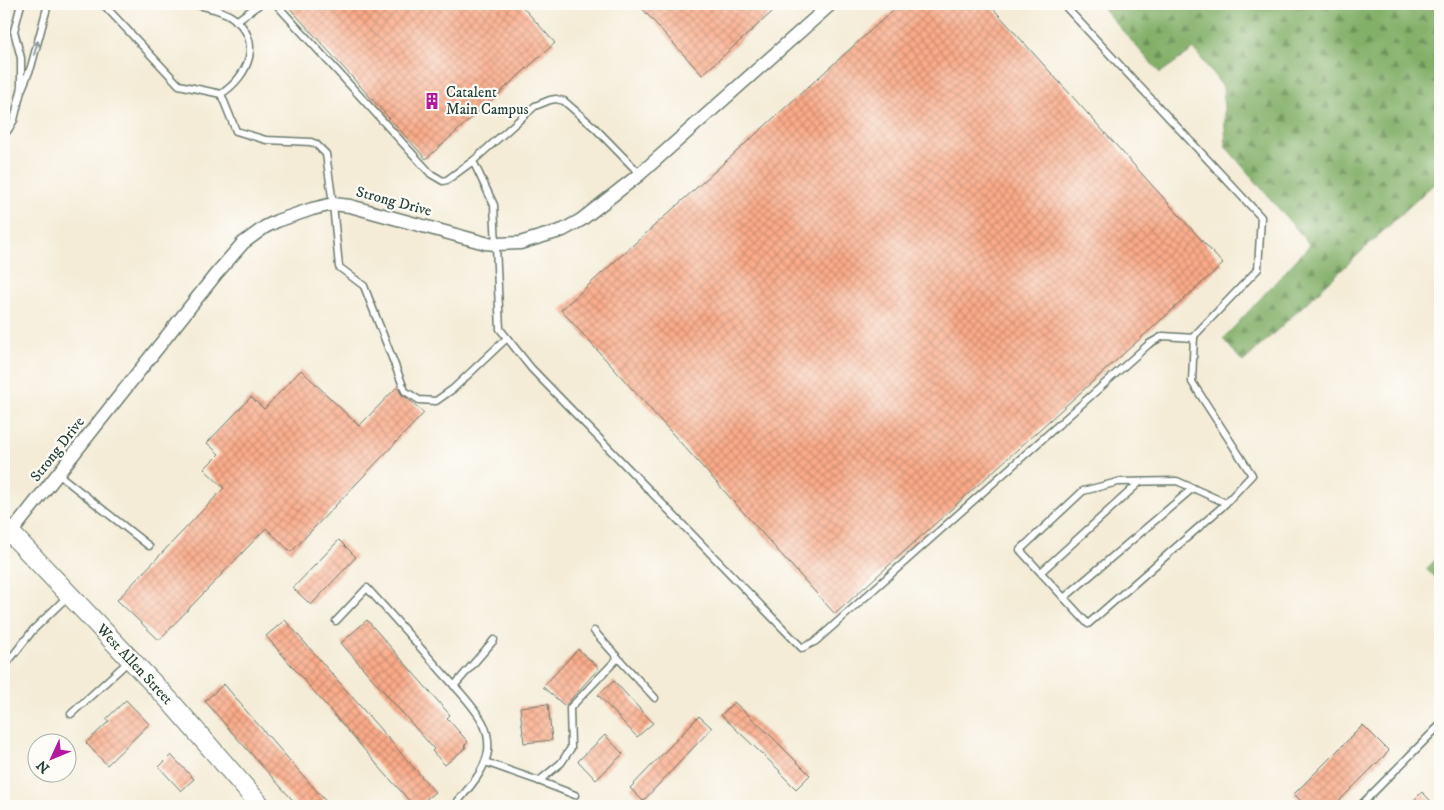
<svg xmlns="http://www.w3.org/2000/svg" width="1444" height="810" font-family="'IM FELL DW Pica',serif">
	<defs>
		<pattern id="forest-firs" width="22" height="20" patternUnits="userSpaceOnUse" patternTransform="scale(1.25)"><rect width="22" height="20" fill="#83b069"/><path d="M5 1l3.5 6h-7zM16 11l3.5 6h-7z" fill="#6b9057"/></pattern>
		<pattern id="building-cross-hatch" width="8" height="8" patternUnits="userSpaceOnUse" patternTransform="scale(1.25)"><rect width="8" height="8" fill="#fbab89"/><path d="M0 0l8 8M0 8l8-8" fill="none" stroke="#cb8c71"/></pattern>
	</defs>
	<rect width="100%" height="100%" fill="#fdfcf7"/>
	<filter id="ink" filterUnits="userSpaceOnUse"><feTurbulence type="fractalNoise" baseFrequency=".02" numOctaves="2"/><feDisplacementMap in="SourceGraphic" scale="10" xChannelSelector="R" yChannelSelector="G"/><feConvolveMatrix kernelMatrix="1 2 1 2 8 2 1 2 1" color-interpolation-filters="sRGB"/></filter>
	<filter id="wash" filterUnits="userSpaceOnUse"><feTurbulence type="fractalNoise" baseFrequency=".0096" numOctaves="4" result="noise"/><feDisplacementMap in="SourceGraphic" scale="20" xChannelSelector="R" yChannelSelector="G"/><feGaussianBlur stdDeviation="1.12" result="paint"/><feColorMatrix in="noise" values="0 0 0 0 0 0 0 0 0 0 0 0 0 0 0 0 0 1.4 0 .05"/><feComposite in="paint" operator="in"/></filter>
	<g filter="url(#wash)">
		<rect width="100%" height="100%" fill="#f4ecd7"/>
		<!-- forest -->
		<g fill="url(#forest-firs)" stroke="#51764e">
			<path d="M1099,4H1440V178L1243,362L1223,339L1310,245L1226,147L1223,87L1194,49L1160,73Z"/>
			<path d="M1440,555V581L1426,569Z"/>
		</g>
		<g id="blocks">
			<!-- building -->
			<g fill="url(#building-cross-hatch)">
				<path d="M286,4H520L555,43L426,159Z"/>
				<path d="M638,4H781L702,75Z"/>
				<path d="M900,4H989L1223,264L835,614L561,310Z"/>
				<path d="M301,370L359,426L397,387L402,395L412,402L424,413L291,552L266,528L159,640L117,600L224,488L204,469L219,454L207,443L251,397L264,409Z"/>
				<path d="M339,540L356,557L311,605L293,588Z"/>
				<path d="M285,620L435,792L418,806H414L381,769L266,636Z"/>
				<path d="M367,620L450,715L447,718L468,742L464,746L466,747L445,765L432,751L434,749L341,643Z"/>
				<path d="M578,649L599,668L565,706L543,687Z"/>
				<path d="M614,681L653,723L637,737L598,695Z"/>
				<path d="M224,684L248,713L330,806H298L236,737L205,701Z"/>
				<path d="M126,700L149,724L107,765L86,743L109,721L106,719Z"/>
				<path d="M734,702L769,734L810,775L796,789L779,772L780,771L721,715Z"/>
				<path d="M548,704L552,740L524,743L520,707Z"/>
				<path d="M699,716L712,728L643,801L630,788Z"/>
				<path d="M1363,725L1389,751L1334,806H1306L1294,794Z"/>
				<path d="M605,735L623,754L596,780L578,761Z"/>
				<path d="M171,755L194,779L181,791L159,767Z"/>
				<path d="M1422,792L1436,806H1408Z"/>
			</g>
		</g>
	</g>
	<g filter="url(#ink)">
		<use href="#blocks" fill-opacity="0" stroke="#6a7a6d" stroke-width="1"/>
		<g fill="none" stroke-linecap="round" stroke-linejoin="round">
			<!-- lane casing -->
			<g stroke="#6a7a6d" stroke-width="9">
				<g id="lane">
					<path d="M21,4L14,31L21,58V86"/>
					<path d="M103,4L179,85L221,94L236,131L266,140L311,142L316,144L326,154L333,204L339,267L364,286L405,391L419,400L436,401L453,389L507,338"/>
					<path d="M195,4C207,8 221,9 232,17C264,40 249,76 221,94"/>
					<path d="M276,4L431,174L443,181L447,180L473,161"/>
					<path d="M1063,4L1261,217L1258,269L1194,336L1192,382L1252,475L1226,503L1222,507L1088,624L1020,550L1083,491L1118,482L1177,481L1226,503"/>
					<path d="M236,21L260,4"/>
					<path d="M4,134L8,130L14,120L21,91L31,67L48,4"/>
					<path d="M640,174L595,128L564,101L556,99L550,100L535,106L473,161L494,205L500,329L531,368L802,648L816,641L1149,344L1163,336L1194,338"/>
					<path d="M58,474L149,546"/>
					<path d="M1041,572L1140,482"/>
					<path d="M1064,598L1193,488"/>
					<path d="M336,621L367,588C392,615 416,643 441,671C455,687 472,703 482,721C487,730 489,741 488,751C485,772 467,790 454,806"/>
					<path d="M618,658L655,698"/>
					<path d="M4,667L33,630L68,596"/>
					<path d="M454,686L494,640"/>
					<path d="M71,714L130,660"/>
					<path d="M485,762L539,781L561,763L571,748L570,708L618,658L594,631"/>
					<path d="M539,781L575,795"/>
					<path d="M1360,806L1440,725"/>
				</g>
			</g>
			<!-- street casing -->
			<g stroke="#6a7a6d" stroke-width="15">
				<path id="street" d="M11,533L216,274L243,243L265,227L277,221L312,209L333,204L350,206L485,243L496,244L520,243L563,230L581,220L640,174L831,4"/>
			</g>
			<!-- secondary casing -->
			<g stroke="#6a7a6d" stroke-width="21">
				<path id="secondary" d="M4,526L169,700L261,806"/>
			</g>
			<!-- lane -->
			<use href="#lane" stroke="#fff" stroke-width="6"/>
			<!-- street -->
			<use href="#street" stroke="#fff" stroke-width="12"/>
			<!-- secondary -->
			<use href="#secondary" stroke="#fff" stroke-width="19"/>
		</g>
		<!-- one-way arrows -->
		<defs><path id="oneway-shaft" d="M-6 0H5M1.5-3L5.5 0L1.5 3" fill="none" stroke-width="1.6" stroke-linecap="round" stroke-linejoin="round" transform="scale(1.25)"/></defs>
		<use stroke="#8f9e9a" href="#oneway-shaft" transform="translate(36 48) rotate(-74)"/>
	</g>
	<!-- icons -->
	<defs>
		<g id="building-bare" transform="scale(1.35)"><path d="M-4-6H4V6H1V3H-1V6H-4ZM-2.5-4.3h1.7v1.8h-1.7ZM.8-4.3h1.7v1.8H.8ZM-2.5-1h1.7V.8h-1.7ZM.8-1h1.7V.8H.8Z" fill="#b5179e" stroke="#fdfcf7" stroke-width="2.5" paint-order="stroke"/></g>
	</defs>
	<g fill-rule="evenodd">
		<use href="#building-bare" x="432" y="101"/>
	</g>
	<g text-anchor="middle" stroke-width="4.5" stroke-linejoin="round" paint-order="stroke">
		<!-- poi labels -->
		<g font-size="15" fill="#1f3d34" stroke="#fdfcf7" text-anchor="start">
			<text x="446" y="97">Catalent<tspan x="446" dy="17">Main Campus</tspan></text>
		</g>
		<!-- street labels -->
		<g font-size="15" fill="#1f3d34" stroke="#fdfcf7">
			<text transform="translate(394 201) rotate(15)" y="5">Strong Drive</text>
			<text transform="translate(57 449) rotate(-52)" y="5">Strong Drive</text>
			<text transform="translate(135 664) rotate(47)" y="5">West Allen Street</text>
		</g>
	</g>
	<!-- margin -->
	<rect width="1444" height="810" fill="none" stroke="#fdfcf7" stroke-width="20"/>
	<!-- north arrow -->
	<g transform="translate(52 758) rotate(226)"><circle r="24" fill="#fdfcf7" stroke="#a4b0a9"/>
	<path d="M0-4L9 19L0 12L-9 19Z" fill="#b5179e"/>
	<text y="-8" font-size="14" font-weight="bold" text-anchor="middle" fill="#1f3d34">N</text>
	</g>
</svg>
